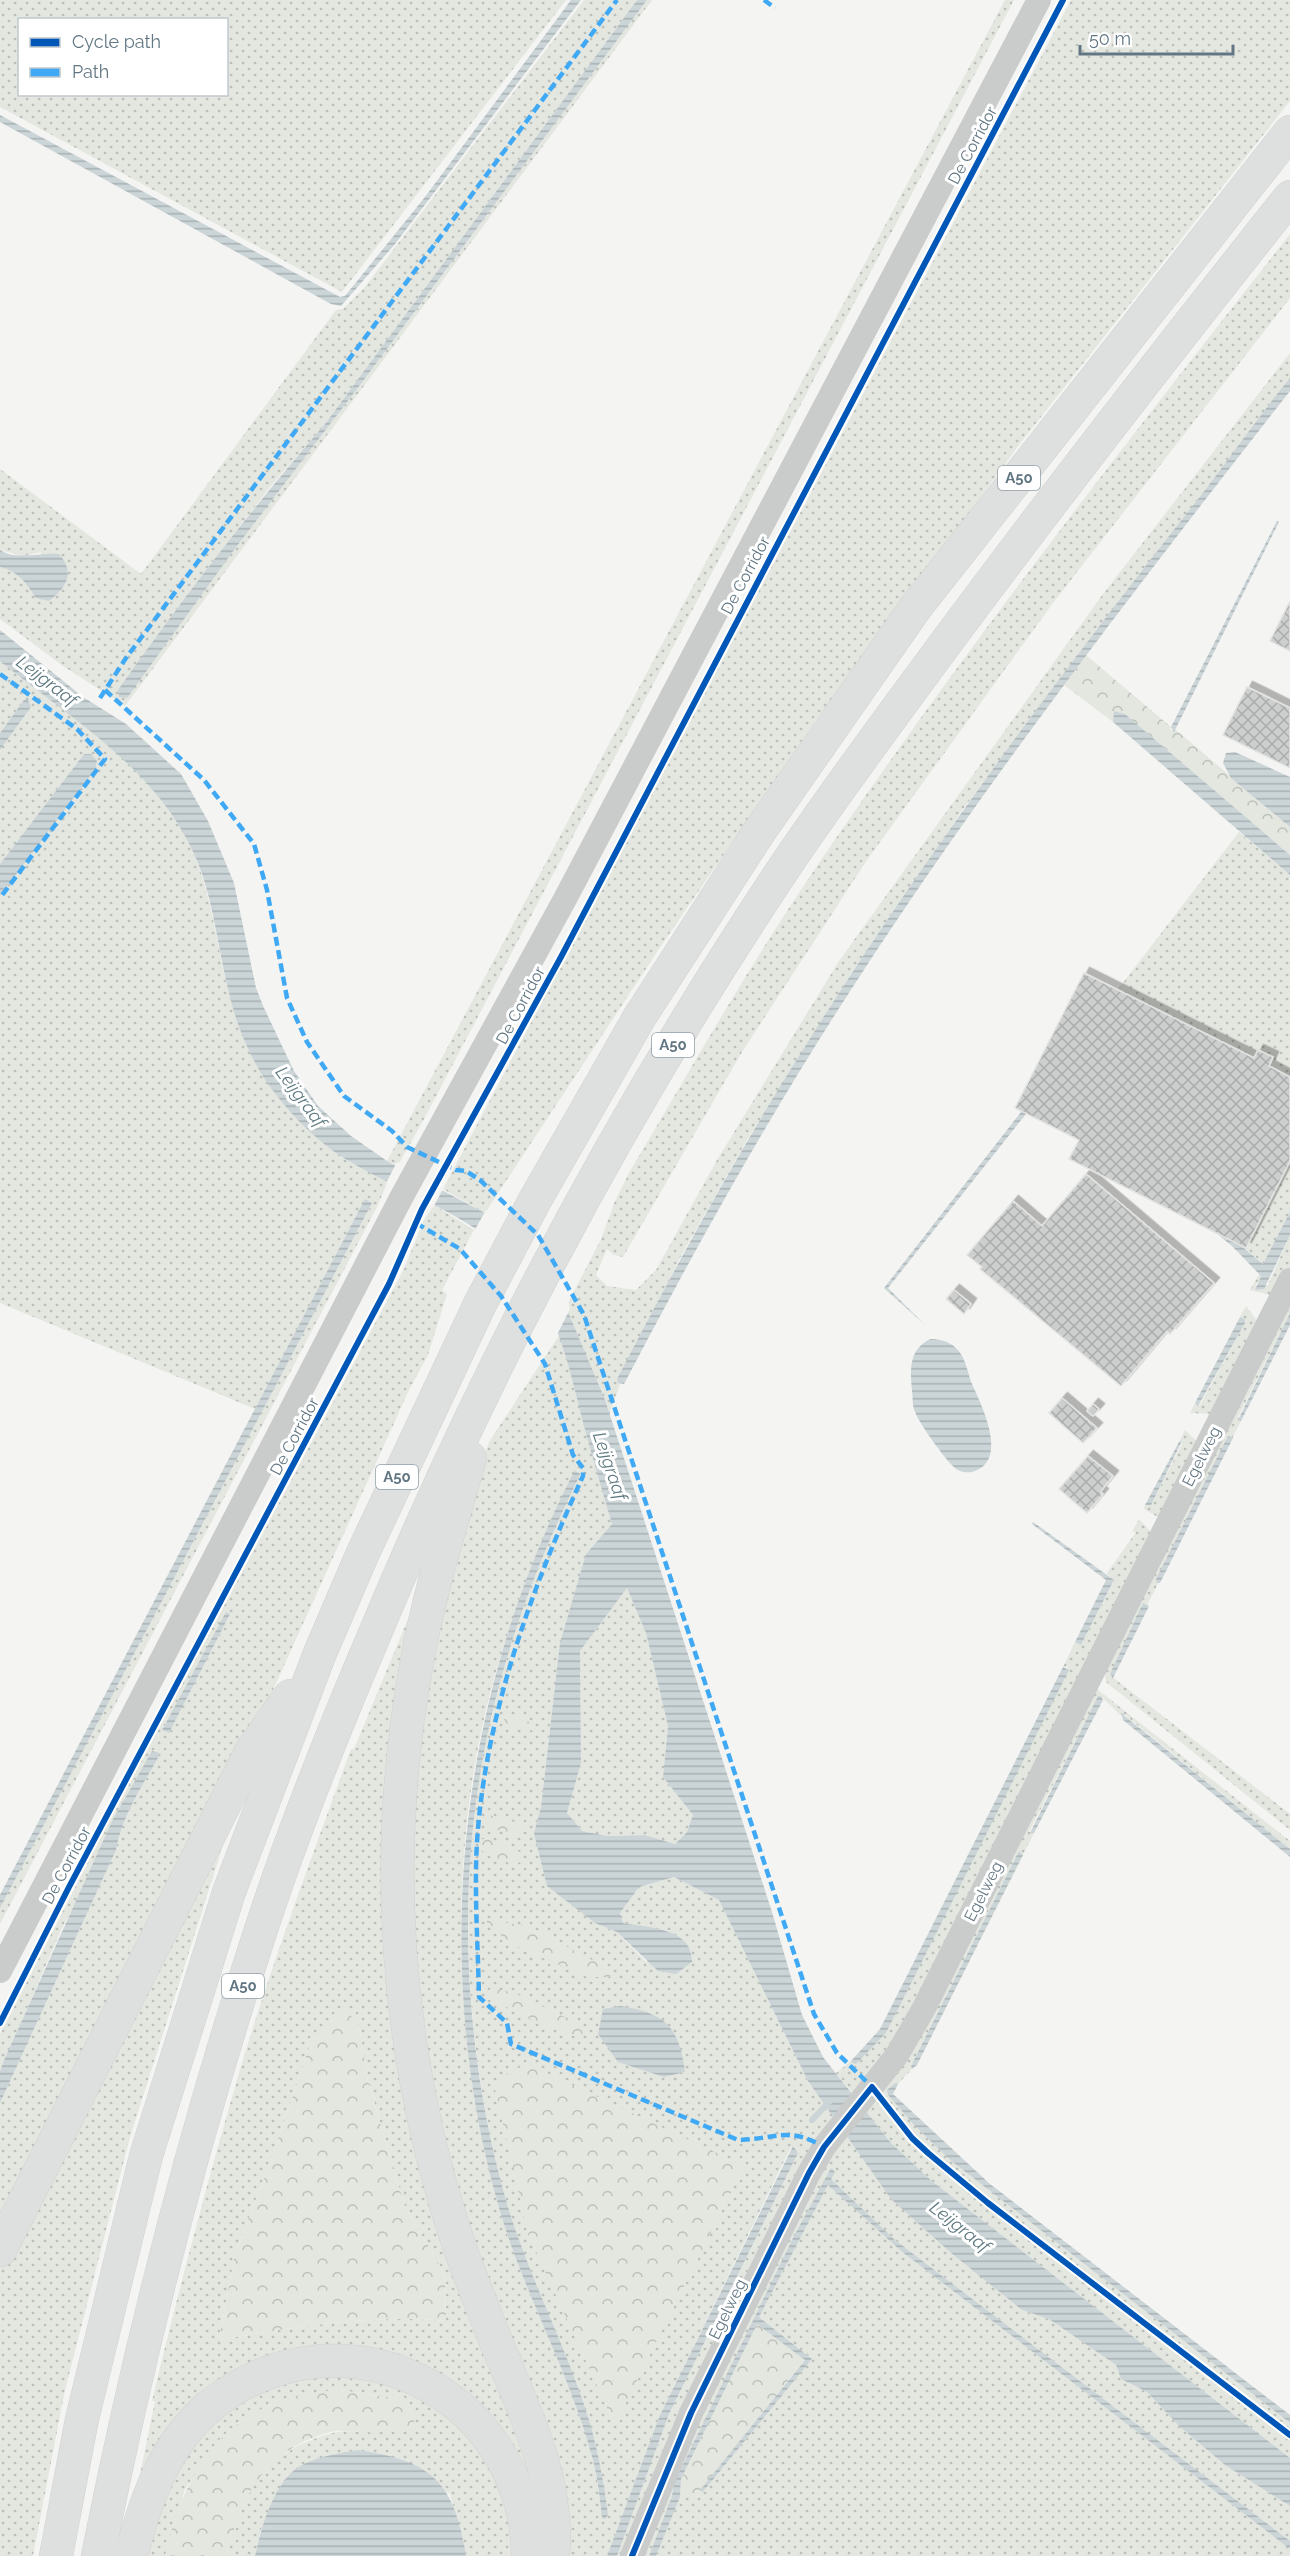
<svg xmlns="http://www.w3.org/2000/svg" width="1290" height="2556" font-family="Raleway,sans-serif">
	<defs>
		<pattern id="green-dots" width="8" height="8" patternUnits="userSpaceOnUse" patternTransform="scale(1.5)"><rect width="8" height="8" fill="#e4e7e0"/><path d="M2 2h.1M6 6h.1" fill="none" stroke="#bcc0bb" stroke-width="1.8" stroke-linecap="round"/></pattern>
		<pattern id="forest-crowns" width="20" height="18" patternUnits="userSpaceOnUse" patternTransform="scale(1.5)"><rect width="20" height="18" fill="#e4e7e0"/><path d="M2 6a3 3 0 1 1 6 0M12 15a3 3 0 1 1 6 0" fill="none" stroke="#bcc0bb"/></pattern>
		<pattern id="water-rules" width="6" height="5" patternUnits="userSpaceOnUse" patternTransform="scale(1.5)"><rect width="6" height="5" fill="#cbd4d7"/><path d="M0 2.5h6" fill="none" stroke="#a8b1b4"/></pattern>
		<pattern id="building-cross-hatch" width="8" height="8" patternUnits="userSpaceOnUse" patternTransform="scale(1.5)"><rect width="8" height="8" fill="#cdcfce"/><path d="M0 0l8 8M0 8l8-8" fill="none" stroke="#aaadad"/></pattern>
		<filter id="shadow"><feDropShadow dx="5.5" dy="-5.5" stdDeviation="0" flood-color="#0004"/></filter>
	</defs>
	<rect width="100%" height="100%" fill="#f4f4f2"/>
	<!-- green -->
	<g fill="url(#green-dots)" fill-rule="evenodd">
		<path d="M0,0H566L342,292L0,107ZM20,20H226V94H20Z"/>
		<path d="M584,0H637L325,424L270,487L171,616L234,550L363,381L647,0H652L125,706L63,666L0,619V567C18,571 27,584 36,598L41,552L23,556L0,550V469L141,574L336,310L343,309L364,288Z"/>
		<path d="M1005,0H1014L423,1121L398,1165L387,1161Z"/>
		<path d="M1071,0H1290V101L1022,441L816,720L659,949L485,1213L443,1189Z"/>
		<path d="M1290,234V298L1053,603L867,860L742,1052L623,1257L614,1255L607,1249L596,1275L607,1286L636,1290L656,1270L717,1160L839,961L1103,594L1290,353V378L963,809L863,957L747,1140L682,1254L618,1383L620,1384L609,1415L566,1307L601,1239L615,1201L629,1173C689,1072 747,969 813,872C962,652 1126,443 1290,234Z"/>
		<path d="M0,661C64,713 141,756 182,829C207,874 214,924 224,973C239,1047 280,1116 344,1158C358,1168 374,1173 388,1181L377,1207L0,1924V1908L372,1203L365,1199L255,1409L0,1303V896L96,768L97,761L84,754L0,864V750L31,707L24,701L0,733Z"/>
		<path d="M1239,832L1290,875V1212L1264,1264L1045,1084Z"/>
		<path d="M434,1205L474,1230L442,1290L447,1294L428,1355L409,1390L273,1690L0,2236V2103L116,1850C122,1816 141,1788 158,1758V1753L62,1928L0,2071V2034L109,1821L403,1271L424,1220ZM227,1612L230,1614L169,1733L162,1730Z"/>
		<path d="M1290,1235V1269L1274,1296L1250,1290L1259,1274L1261,1276L1255,1286L1268,1285Z"/>
		<path d="M1290,1293V1313L1238,1417L1241,1421L1111,1676L1290,1814V1830L1106,1682L1103,1664Z"/>
		<path d="M1246,1306L1261,1326L1217,1414L1190,1413L1195,1403L1200,1405L1245,1323V1319L1240,1317Z"/>
		<path d="M560,1334L612,1524L586,1554L550,1728L541,1807L534,1833L595,1923L617,1932L646,1962L670,1931L623,1923L619,1913L639,1887L674,1877L719,1900L808,2081L836,2118L624,2556H617L669,2414L798,2153L791,2147L660,2415L607,2556H559L483,2287L414,2019L406,1792L466,1503L489,1442ZM575,1470L578,1471L579,1477C535,1566 498,1666 481,1764C457,1910 467,2064 508,2207C529,2279 560,2348 588,2417L595,2444L602,2518C600,2500 598,2481 594,2464C572,2375 524,2295 499,2208C448,2028 447,1820 505,1642C524,1584 552,1527 575,1470ZM494,2085L615,2425L576,2336Z"/>
		<path d="M1185,1430L1201,1445L1163,1520L1144,1509L1145,1505H1151L1182,1444V1441L1179,1442Z"/>
		<path d="M1139,1519L1155,1536L921,2003L854,2095L836,2073L851,2061L852,2063L886,2033L1068,1667H1063L1075,1642L1081,1645L1114,1581L1107,1573L1136,1532H1132Z"/>
		<path d="M427,1573L400,2024L537,2473L527,2495L408,2366L232,2381L130,2523L155,2401H152C178,2292 207,2183 238,2076C271,1965 312,1857 351,1749H354ZM343,2007L359,2026L368,2081L405,2207L445,2274L446,2321C370,2314 294,2327 219,2340L235,2254L274,2152L309,2048Z"/>
		<path d="M627,1588L646,1633L668,1726L663,1777L693,1815L687,1832L675,1844L645,1835L607,1836L582,1831L567,1813L581,1763L580,1651Z"/>
		<path d="M1097,1689L1290,1841V1849L1125,1715H1120L1101,1696H1098L1029,1832L1034,1833L1023,1855L1019,1851L911,2066L912,2069L888,2095L914,2125L950,2160L1290,2423V2431L930,2152L905,2126L881,2091Z"/>
		<path d="M235,1808L130,2137L65,2390L33,2556H0V2266Z"/>
		<path d="M876,2100L911,2140L961,2184L1290,2437V2458L933,2182L891,2143L864,2109Z"/>
		<path d="M846,2133L1022,2310L1049,2319L1116,2365L1121,2379L1147,2392L1179,2426L1225,2465L1290,2506V2541L895,2240L831,2179V2168L674,2483L672,2496L649,2556H639L674,2469L819,2168Z"/>
		<path d="M828,2185L901,2251L1290,2549V2556H656L680,2497H696L701,2490L702,2493L812,2359L759,2317Z"/>
		<path d="M327,2370L424,2392L497,2462L520,2556H466L450,2494L358,2450L302,2465L261,2529L255,2556H227C239,2504 256,2461 309,2441C331,2432 340,2430 363,2432L403,2395L385,2397L340,2390L270,2405L238,2423L219,2440L185,2489L165,2556H142L169,2474L228,2404Z"/>
	</g>
	<!-- forest -->
	<g fill="url(#forest-crowns)">
		<path d="M1086,655L1171,727L1170,729L1173,731L1175,729L1290,827V855L1125,714L1114,711L1113,722L1064,685Z"/>
		<path d="M506,1715L524,1719L532,1724L533,1729L527,1733L507,1724L504,1720Z"/>
		<path d="M489,1815L518,1823L521,1826L520,1832L513,1835L486,1826L484,1820Z"/>
		<path d="M486,1838L515,1847L521,1854V1861L516,1865L486,1855L480,1848V1840Z"/>
		<path d="M488,1919L530,1927L611,1970L610,1977H587L515,1946L486,1924Z"/>
		<path d="M494,1987L522,1996L589,2029L577,2037L539,2024L491,1999L487,1991Z"/>
		<path d="M343,2006L359,2026L368,2081L405,2207L445,2274L446,2321C370,2314 294,2327 219,2340L235,2254L274,2152L309,2048Z"/>
		<path d="M528,2064L744,2166L615,2425L528,2234L494,2085L509,2072Z"/>
		<path d="M757,2323L805,2359L696,2497H680L681,2479Z"/>
		<path d="M340,2390L385,2397L403,2395L414,2412V2430C397,2431 380,2433 363,2432C352,2432 341,2429 330,2432C265,2450 241,2495 227,2556H165C187,2458 234,2396 340,2390Z"/>
	</g>
	<!-- water -->
	<g fill="url(#water-rules)" fill-rule="evenodd">
		<path d="M571,0H581L395,244L341,306L331,304L0,122V115L340,297L345,296L425,197Z"/>
		<path d="M637,0H647L363,381L234,550L127,698L119,697L118,690C183,598 251,509 325,424Z"/>
		<path d="M1290,378V391C1139,584 989,777 856,982C771,1112 696,1247 624,1384L618,1383L617,1379C674,1269 733,1161 799,1056C921,860 1059,675 1202,494C1231,456 1259,416 1290,378Z"/>
		<path d="M1277,521L1279,522L1174,732L1171,727Z"/>
		<path d="M0,550C16,561 40,552 59,554C76,573 66,588 49,601L36,598C27,584 18,571 0,567Z"/>
		<path d="M0,630L83,697L126,724L181,774L208,821L234,883L256,988L264,1008L294,1071L318,1106L351,1136L387,1161L485,1213L566,1307L605,1400L772,1912L802,2015L823,2057L891,2143L933,2182L1290,2458V2506L1225,2465L1179,2426L1147,2392L1121,2379L1116,2365L1049,2319L1022,2310L950,2252L891,2199L808,2081L719,1900L674,1877L639,1887L620,1913L623,1923C649,1928 692,1927 692,1962L676,1974L658,1971L617,1932L595,1923L547,1886L534,1833L541,1807L560,1643L586,1554L612,1524C602,1490 592,1456 583,1422C570,1371 560,1320 528,1277C485,1218 406,1196 347,1160C314,1140 285,1109 264,1078C226,1018 225,964 209,898C182,783 85,730 0,661ZM627,1588L646,1633L668,1726L663,1777L693,1815L687,1832L675,1844L645,1835L607,1836L582,1831L567,1813L581,1763L580,1651Z"/>
		<path d="M24,700H28L31,707L0,750V733Z"/>
		<path d="M1114,711L1125,714L1290,855V875L1113,722Z"/>
		<path d="M1235,752L1290,777V827L1231,778L1223,763L1226,753Z"/>
		<path d="M84,754H91L97,761L96,768L0,896V864Z"/>
		<path d="M1042,1085L1045,1090L888,1288L925,1325L884,1288Z"/>
		<path d="M1066,1099L1263,1264L1290,1212V1235L1264,1289L1255,1290L1261,1276L1233,1247L1060,1102Z"/>
		<path d="M365,1199L372,1203L0,1908V1895Z"/>
		<path d="M1290,1313V1325L1241,1421L1238,1420Z"/>
		<path d="M1240,1317L1245,1319V1323L1198,1406L1195,1403Z"/>
		<path d="M930,1339C940,1339 948,1341 956,1348C966,1357 967,1372 972,1384C982,1406 1010,1462 972,1472C965,1473 960,1472 955,1468C946,1461 919,1423 915,1412C912,1406 913,1397 912,1390C910,1368 909,1350 930,1339Z"/>
		<path d="M1228,1436L1233,1438L1160,1583H1157L1156,1579Z"/>
		<path d="M1182,1441L1151,1505H1145L1179,1442Z"/>
		<path d="M575,1470L580,1474L579,1477C535,1566 499,1664 482,1763C456,1908 467,2067 508,2207C530,2280 567,2348 589,2420C598,2451 604,2483 608,2515L605,2519L602,2518C600,2500 598,2481 594,2464C572,2376 524,2295 499,2208C429,1964 458,1695 575,1470Z"/>
		<path d="M1033,1522L1114,1580L1081,1645L1075,1642L1106,1580L1032,1524Z"/>
		<path d="M1143,1603L1149,1606L1113,1678L1110,1674Z"/>
		<path d="M226,1612L230,1614L169,1733L162,1730Z"/>
		<path d="M1063,1667L1069,1670L886,2033L856,2064L852,2063L851,2061L880,2029Z"/>
		<path d="M1098,1696H1101L1103,1700L1034,1833H1030Z"/>
		<path d="M1121,1713L1290,1849V1857L1123,1720Z"/>
		<path d="M152,1751L159,1753L158,1758C141,1788 122,1816 116,1850L0,2103V2071L5,2058L113,1819Z"/>
		<path d="M1019,1851L1023,1855L1019,1863L917,2065L912,2069L911,2066Z"/>
		<path d="M620,2006C665,2013 679,2026 685,2072L664,2077L618,2062L598,2034L603,2009Z"/>
		<path d="M895,2083L898,2084L893,2094L990,2184L1290,2415V2423L950,2160L914,2125L888,2095L887,2090Z"/>
		<path d="M793,2146L798,2153L669,2414L617,2556H607L660,2415Z"/>
		<path d="M831,2168L835,2172L831,2179L895,2240L1290,2541V2549L901,2251L828,2185L759,2317L812,2359L702,2493L701,2489L805,2360L757,2324L681,2479L680,2497L656,2556H649L672,2496L674,2483L794,2236Z"/>
		<path d="M358,2450C432,2461 454,2481 466,2556H255C261,2528 275,2477 304,2464C321,2456 340,2453 358,2450Z"/>
	</g>
	<!-- pier -->
	<g fill="#f4f4f2">
		<path d="M397,1162L444,1187L433,1208L386,1183Z"/>
		<path d="M486,1210L541,1254L565,1287L570,1309L557,1335L536,1295L518,1269L473,1233Z"/>
	</g>
	<g fill="none" stroke-linecap="round" stroke-linejoin="round">
		<!-- stream -->
		<path stroke="#cbd4d7" stroke-width="6" d="M812,2120L830,2101"/>
	</g>
	<!-- building -->
	<g fill="url(#building-cross-hatch)" stroke="#e3e3e2" stroke-width="1.5" filter="url(#shadow)">
		<path d="M1290,601V651L1270,641Z"/>
		<path d="M1247,687L1290,708V768L1223,735Z"/>
		<path d="M1084,973L1254,1058L1258,1050L1273,1057L1269,1066L1290,1077V1161L1246,1248L1069,1159L1079,1140L1015,1108Z"/>
		<path d="M1086,1174L1214,1283L1170,1334L1167,1331L1121,1386L980,1269L982,1267L967,1255L1013,1201L1042,1226Z"/>
		<path d="M954,1290L971,1304L964,1314L946,1299Z"/>
		<path d="M1062,1398L1097,1428L1083,1443L1049,1413Z"/>
		<path d="M1093,1404L1099,1409L1093,1416L1087,1411Z"/>
		<path d="M1088,1456L1113,1476L1100,1492L1103,1494L1087,1513L1059,1489Z"/>
	</g>
	<g fill="none" stroke-linecap="round" stroke-linejoin="round">
		<!-- highway casing -->
		<g stroke="#d1d2d2" stroke-width="34">
			<g id="highway">
				<path d="M470,1458C450,1527 428,1596 416,1667C382,1855 395,2045 453,2227C466,2268 483,2309 499,2349C526,2414 560,2484 553,2556"/>
				<path d="M0,2250L252,1750L290,1696"/>
				<path d="M56,2556L82,2419L146,2156L229,1892L320,1653L362,1555L480,1304L535,1200L639,1018L759,832L916,607L1290,132"/>
				<path d="M98,2556C139,2349 191,2145 256,1945C290,1838 332,1734 376,1631C488,1362 626,1104 788,862C838,788 892,716 945,644C1057,493 1173,344 1290,197"/>
				<path d="M131,2556C145,2501 165,2443 210,2406C339,2301 526,2390 528,2556"/>
			</g>
		</g>
		<!-- minor -->
		<g stroke="#cacbcb" stroke-width="24">
			<path d="M0,1971L401,1198L565,899L1039,0"/>
			<path d="M632,2556L691,2413L809,2173L824,2147L897,2055L924,2008L1290,1280"/>
		</g>
		<!-- highway -->
		<use href="#highway" stroke="#dedfdf" stroke-width="33"/>
		<!-- quiet -->
		<g stroke="#3fa9f5" stroke-width="4.5" stroke-dasharray="9 4.5" stroke-linecap="butt">
			<path d="M764,0L775,8"/>
			<path d="M0,674L77,729L105,759L0,898"/>
			<path d="M105,690L204,780L254,844L267,890L287,998L307,1042L344,1096L392,1131L407,1147L456,1170L466,1171L480,1180L538,1235L584,1315L814,2014L837,2053L872,2087"/>
			<path d="M100,698L126,658L617,0"/>
			<path d="M416,1223L460,1249L501,1296L545,1364L573,1455L583,1468V1476C531,1590 485,1716 477,1842C474,1893 478,1945 479,1997L507,2023L511,2044L738,2140C776,2139 789,2126 824,2147"/>
		</g>
		<!-- cycleway casing -->
		<g stroke="#fff" stroke-width="10">
			<g id="cycleway">
				<path d="M0,2023L69,1887L389,1284L422,1209L561,957L1063,0"/>
				<path d="M632,2556L691,2413L809,2173L824,2147L872,2087L912,2138L928,2153L988,2203L1290,2435"/>
			</g>
		</g>
		<!-- cycleway -->
		<use href="#cycleway" stroke="#0057b8" stroke-width="6"/>
	</g>
	<g text-anchor="middle" stroke-width="6" stroke-linejoin="round" paint-order="stroke">
		<!-- shield labels -->
		<g fill="#fff" stroke="#91a0a8" stroke-width="1.5">
			<rect x="998" y="466" width="42" height="24" rx="4.5"/>
			<rect x="652" y="1033" width="42" height="24" rx="4.5"/>
			<rect x="376" y="1465" width="42" height="24" rx="4.5"/>
			<rect x="222" y="1974" width="42" height="24" rx="4.5"/>
		</g>
		<g font-size="15" font-weight="bold" fill="#627783">
			<text x="1019" y="483">A50</text>
			<text x="673" y="1050">A50</text>
			<text x="397" y="1482">A50</text>
			<text x="243" y="1991">A50</text>
		</g>
		<!-- street labels -->
		<g font-size="16" fill="#627783" stroke="#fff">
			<text transform="translate(972 145) rotate(-62)" y="6">De Corridor</text>
			<text transform="translate(745 575) rotate(-62)" y="6">De Corridor</text>
			<text transform="translate(520 1005) rotate(-62)" y="6">De Corridor</text>
			<text transform="translate(294 1436) rotate(-62)" y="6">De Corridor</text>
			<text transform="translate(1201 1456) rotate(-63)" y="6">Egelweg</text>
			<text transform="translate(66 1865) rotate(-62)" y="6">De Corridor</text>
			<text transform="translate(983 1891) rotate(-63)" y="6">Egelweg</text>
			<text transform="translate(727 2309) rotate(-64)" y="6">Egelweg</text>
		</g>
		<!-- water labels -->
		<g font-size="18" font-style="italic" fill="#5e7981" stroke="#fff">
			<text transform="translate(47 681) rotate(37)" y="6">Leijgraaf</text>
			<text transform="translate(301 1097) rotate(53)" y="6">Leijgraaf</text>
			<text transform="translate(610 1466) rotate(71)" y="6">Leijgraaf</text>
			<text transform="translate(960 2227) rotate(38)" y="6">Leijgraaf</text>
		</g>
	</g>
	<!-- legend -->
	<rect x="18" y="18" width="210" height="78" fill="#ffffff" stroke="#c0c9cd" stroke-width="1.5"/>
	<rect x="30" y="38" width="30" height="9" fill="#0057b8" stroke="#c0c9cd" stroke-width="1.5"/>
	<text x="72" y="48" font-size="18" fill="#627783">Cycle path</text>
	<rect x="30" y="68" width="30" height="9" fill="#3fa9f5" stroke="#c0c9cd" stroke-width="1.5"/>
	<text x="72" y="78" font-size="18" fill="#627783">Path</text>
	<!-- scale -->
	<path d="M1080 45v9h153v-9" fill="none" stroke="#627783" stroke-width="3"/>
	<text x="1089" y="45" font-size="18" fill="#627783" stroke="#ffffff" stroke-width="4.5" paint-order="stroke">50 m</text>
</svg>
